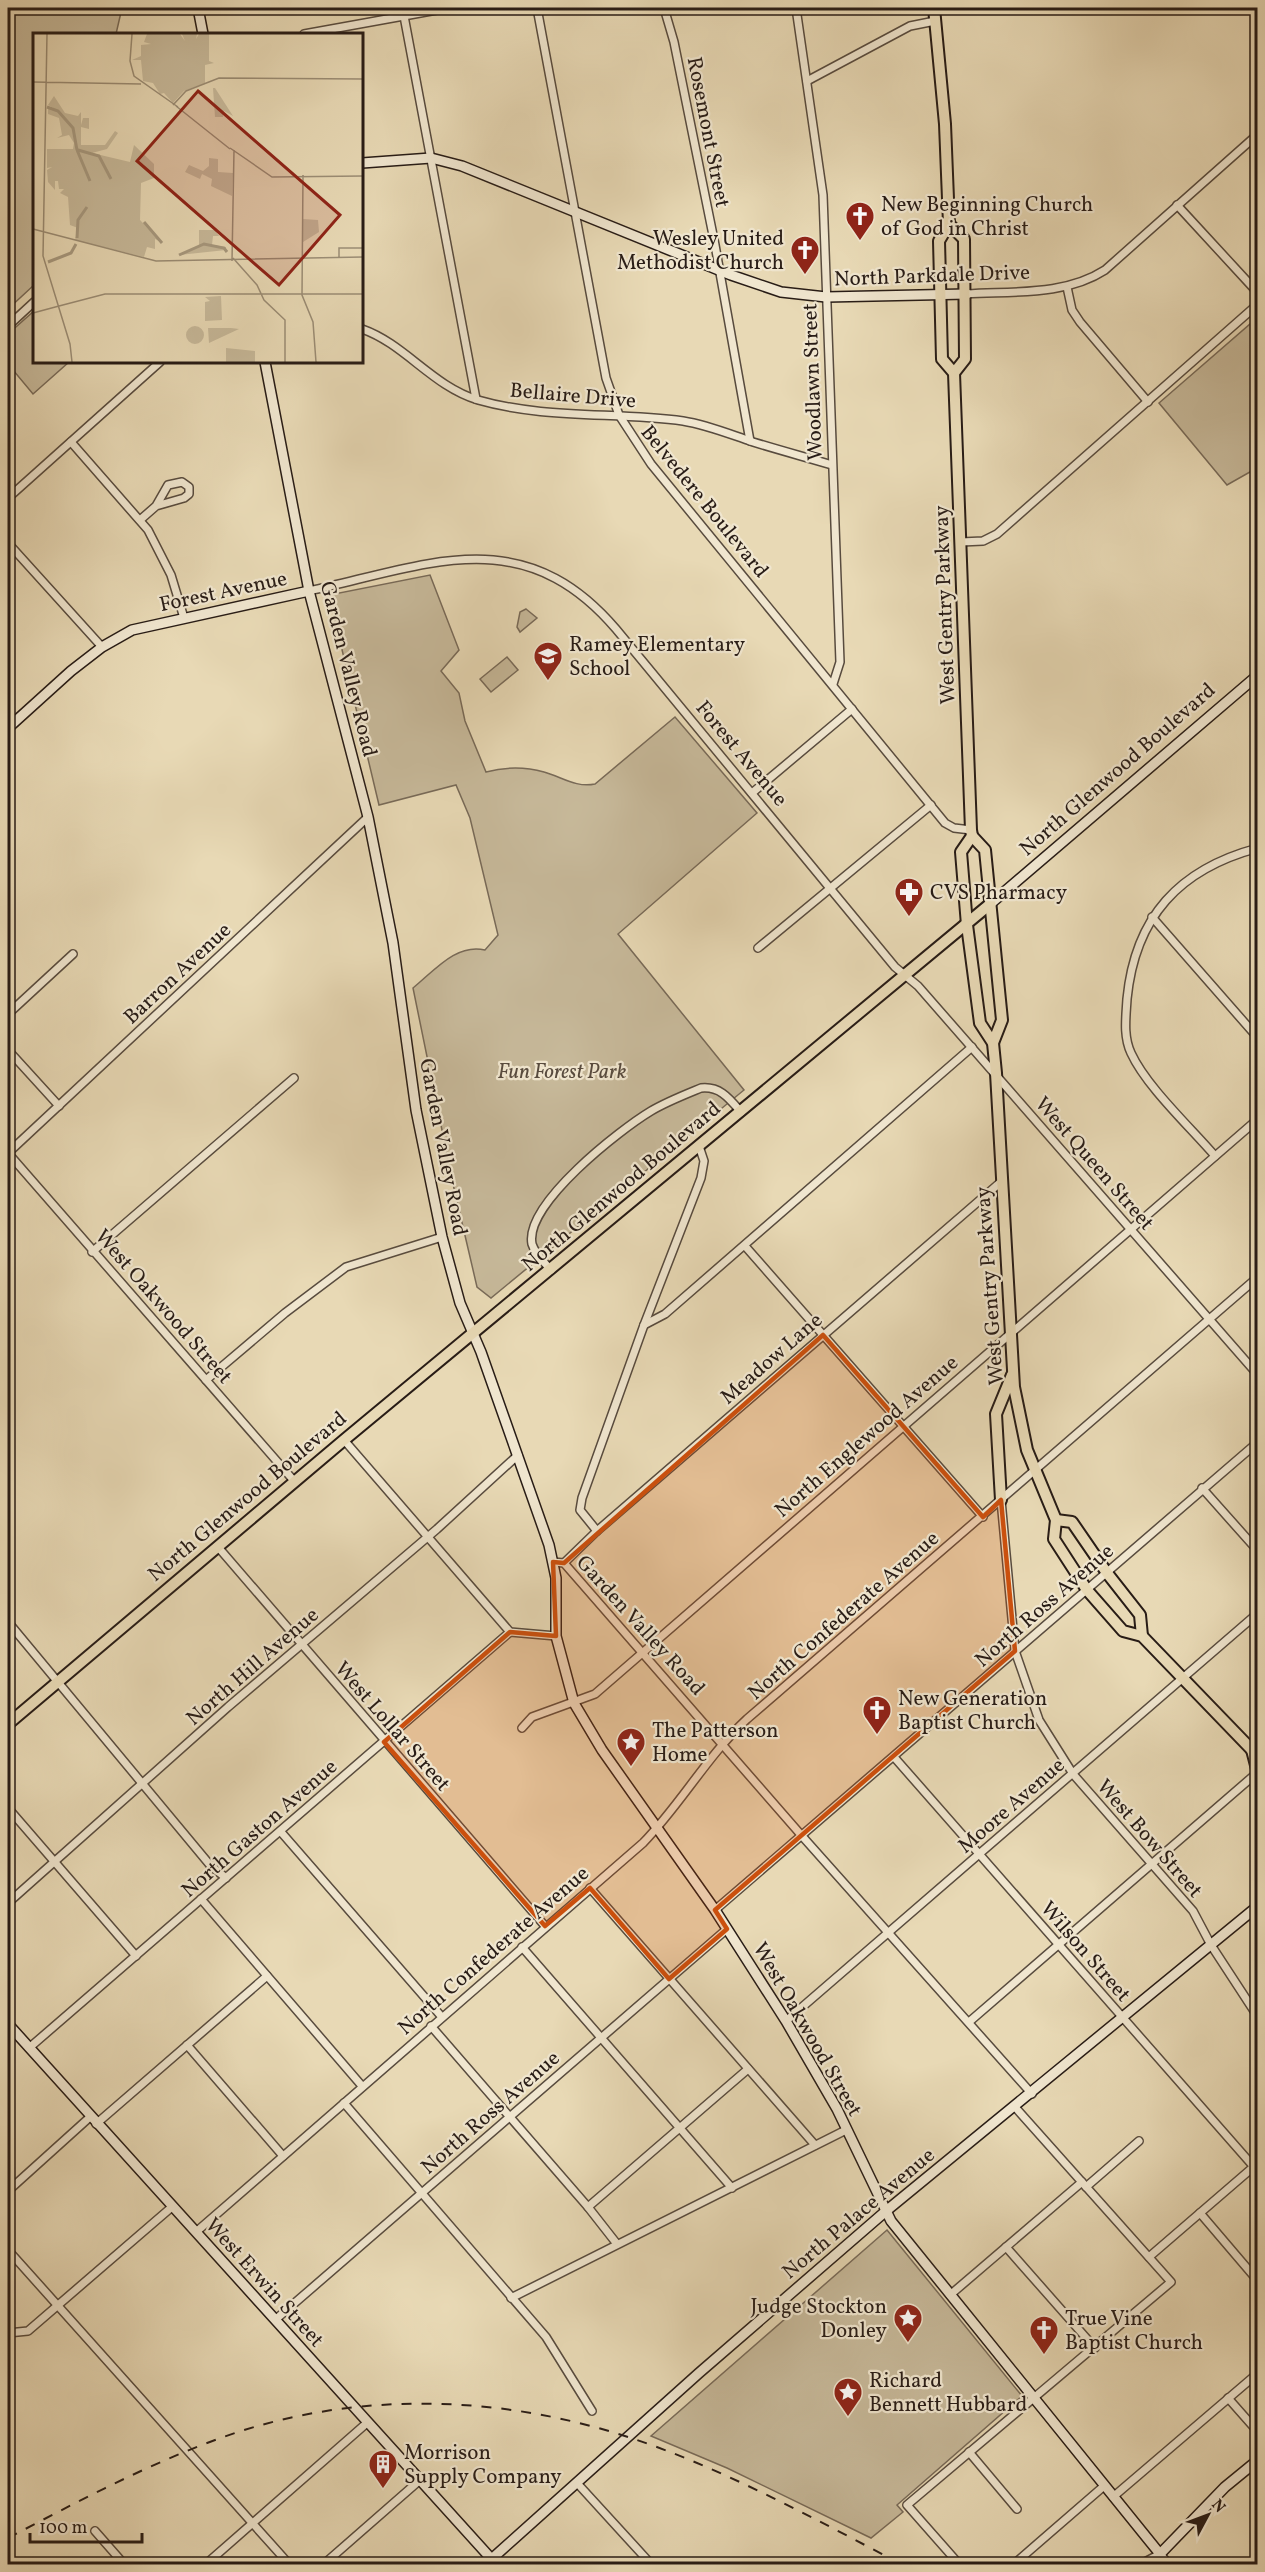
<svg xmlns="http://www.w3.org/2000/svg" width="1265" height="2572" font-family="Vollkorn,serif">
	<rect width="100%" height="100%" fill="#e8d9b5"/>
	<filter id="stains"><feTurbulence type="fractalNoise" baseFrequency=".00333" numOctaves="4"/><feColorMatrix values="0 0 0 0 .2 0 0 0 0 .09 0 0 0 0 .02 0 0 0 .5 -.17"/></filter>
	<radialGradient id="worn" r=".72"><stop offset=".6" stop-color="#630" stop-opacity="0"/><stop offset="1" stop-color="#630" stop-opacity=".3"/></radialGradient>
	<!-- green -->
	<g fill="#c7b99a" stroke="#786a58" stroke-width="1.5">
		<path d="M8,8H122L116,34H34V285L8,309Z"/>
		<path d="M34,311V362H69L33,394L8,364V334Z"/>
		<path d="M1257,318V468L1227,485L1159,403Z"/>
		<path d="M430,575L459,650L441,671L459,693L465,721L486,772C505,767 526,767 544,772C562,777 576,788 595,784L675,717L757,813L618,934L744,1090L491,1298L477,1287L453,1184L413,988C434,971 456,943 485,950L498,935L470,818L456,785L379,805L329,595Z"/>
		<path d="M526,609L537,618L520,632L517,627L520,612Z"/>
		<path d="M507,657L518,670L491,692L480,679Z"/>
		<path d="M887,2230L1022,2396L897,2505L903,2512L871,2538L727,2468L651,2436Z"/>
	</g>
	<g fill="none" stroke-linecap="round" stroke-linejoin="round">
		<!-- street casing -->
		<g stroke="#584b3e" stroke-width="10">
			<g id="street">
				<path d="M537,8L606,378L619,415L651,464L945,823L954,828L971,830"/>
				<path d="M664,8L674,42L715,245L750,441"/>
				<path d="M796,8L823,195L840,662L833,684"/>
				<path d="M404,16L476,399"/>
				<path d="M304,34L448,8"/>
				<path d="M807,81L910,26L935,21"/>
				<path d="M1177,205L1258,293"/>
				<path d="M1067,287L1072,310L1080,322L1148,402"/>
				<path d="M967,294C1012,291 1065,296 1105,270L1258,134"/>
				<path d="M8,326L34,302"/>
				<path d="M362,329C405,344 432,386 478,400C544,419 615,412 683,421C708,425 729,434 753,442C779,450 805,457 832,465"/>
				<path d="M71,442L148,530L171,575L184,618"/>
				<path d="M8,498L160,362"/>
				<path d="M140,520L156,506L184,498L189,494V487L182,482L168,485L156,506"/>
				<path d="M961,542L983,541L997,534L1258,304"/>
				<path d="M8,543L102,647"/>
				<path d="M309,591C428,565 523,520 616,629L895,967L918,986L1258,1375"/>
				<path d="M752,793L852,709"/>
				<path d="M1152,917L1258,1038"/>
				<path d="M758,948L931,805"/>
				<path d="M8,1014L73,954"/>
				<path d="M8,1050L59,1106"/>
				<path d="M1215,1156C1190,1127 1146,1086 1131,1053C1123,1036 1126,1017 1127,999C1135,917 1179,869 1258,848"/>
				<path d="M745,1246L983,1517"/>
				<path d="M92,1252L294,1078"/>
				<path d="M551,1270C544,1262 535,1254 532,1244C524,1204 621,1129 651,1111C666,1102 684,1095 701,1088C720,1086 729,1098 741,1112"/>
				<path d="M644,1325L665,1314L972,1047"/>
				<path d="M206,1380L285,1313L346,1267L442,1237"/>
				<path d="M8,1414V1435"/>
				<path d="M344,1440L510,1632L556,1636"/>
				<path d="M295,1482L8,1153L368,817"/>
				<path d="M1202,1488L1258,1551"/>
				<path d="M1001,1500L1015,1651L1039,1720L1073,1774L1193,1911L1211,1945L1258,2017"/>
				<path d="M597,1531L580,1510L582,1498L644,1325L701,1178L704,1161L699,1146"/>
				<path d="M218,1547L545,1926"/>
				<path d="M553,1562L564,1563L802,1836L1032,2094"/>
				<path d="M564,1563L597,1531L1002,1181"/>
				<path d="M8,1622L210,1865L226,1878"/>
				<path d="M522,1728L532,1717L595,1694L1258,1119"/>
				<path d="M894,1757L1254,2167"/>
				<path d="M8,1808L136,1956"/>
				<path d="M281,1832L441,2016"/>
				<path d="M590,1888L815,2145"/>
				<path d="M201,1899L362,2086"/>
				<path d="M8,1903L228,1707L437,1529L518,1455"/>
				<path d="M715,1910L1258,1442"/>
				<path d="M522,1947L732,2188"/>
				<path d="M786,2021L1258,1613"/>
				<path d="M969,2022L1258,1772"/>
				<path d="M431,2026L588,2207L617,2244"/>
				<path d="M187,2045L283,2156"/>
				<path d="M29,2048L510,1632"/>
				<path d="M344,2103L546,2337L592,2411"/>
				<path d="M96,2124L267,1976"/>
				<path d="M1086,2187L1139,2141"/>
				<path d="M8,2191L90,2117"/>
				<path d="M588,2207L748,2069"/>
				<path d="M1200,2213L1258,2281"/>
				<path d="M196,2232L643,1843C681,1804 707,1756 747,1719L1258,1277"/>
				<path d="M1006,2247L1095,2348"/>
				<path d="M8,2250L289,2564"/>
				<path d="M1149,2257L1258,2163"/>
				<path d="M950,2295L1082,2182"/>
				<path d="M511,2298L846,2130"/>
				<path d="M275,2320L727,1929"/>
				<path d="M8,2333L28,2331L173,2206"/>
				<path d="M1228,2398L1258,2432"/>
				<path d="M969,2452L1017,2509"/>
				<path d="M577,2483L651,2564"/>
				<path d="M1113,2497L1258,2373"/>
				<path d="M95,2531L124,2564"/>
				<path d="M206,2564L368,2422"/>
				<path d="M324,2564L420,2480"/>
				<path d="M959,2564L907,2505L1171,2282L1015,2107"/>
				<path d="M1014,2564L1104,2486"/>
				<path d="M1141,2564L1160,2554L1169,2564"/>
			</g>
		</g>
		<!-- secondary casing -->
		<g stroke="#281c16" stroke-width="12">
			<g id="secondary">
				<path d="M198,8L203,34"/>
				<path d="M362,163L431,158L462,166L731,275L781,292L826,297L967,294"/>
				<path d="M265,362L309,591L368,817L393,943L416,1110L442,1237L460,1303L481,1352L549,1545L556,1578V1636L574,1703L602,1750L715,1910L786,2021L837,2109L891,2221L1160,2554"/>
				<path d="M8,728L71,671L102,647L132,630L309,591"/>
				<path d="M989,905L1258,675"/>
				<path d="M8,2024L496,2564"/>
				<path d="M486,2564L699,2373L886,2211L1258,1906"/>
				<path d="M1157,2564L1160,2554L1225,2487L1258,2460"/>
			</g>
		</g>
		<!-- primary casing -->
		<g stroke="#281c16" stroke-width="14">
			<g id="primary">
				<path d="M934,8L945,124L949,224L939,241L942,359L954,373L971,830L972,836L961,852L967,925L980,1023L993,1043L996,1073L1014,1387L1027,1450L1056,1520L1054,1539L1087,1590L1123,1631L1142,1636L1252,1750L1258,1752"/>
				<path d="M949,224L964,239L965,359L954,373"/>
				<path d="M972,836L985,850L1002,1020L993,1043"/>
				<path d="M1001,1500L996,1414L1012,1375"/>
				<path d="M1056,1520L1072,1522L1107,1573L1140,1615L1142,1636"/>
				<path d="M8,1724L344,1440L989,905"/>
				<path d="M1252,1750L1258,1773"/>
			</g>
		</g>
		<!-- street -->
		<use href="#street" stroke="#f0e6cf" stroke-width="7"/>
		<!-- secondary -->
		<use href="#secondary" stroke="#f0e6cf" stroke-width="9"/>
		<!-- primary -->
		<use href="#primary" stroke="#e8d9b5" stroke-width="10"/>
		<!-- rail -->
		<path stroke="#281c16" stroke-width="2" stroke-dasharray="10 10" stroke-linecap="butt" d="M8,2538C83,2499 157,2459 238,2432C364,2391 503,2396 628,2437C718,2466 817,2520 901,2564"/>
	</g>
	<!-- marked area -->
	<path fill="#cb500e" fill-opacity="0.2" stroke="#cb500e" stroke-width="4.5" stroke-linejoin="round" d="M823,1335L983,1517L1001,1500L1015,1651L715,1910L727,1929L669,1979L590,1888L545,1926L384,1742L510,1632L556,1636L553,1562L564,1563Z"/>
	<!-- icons -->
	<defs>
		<g id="church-pin" transform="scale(1.5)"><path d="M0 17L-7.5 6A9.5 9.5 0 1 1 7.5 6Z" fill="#8f2418" stroke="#f0e6cf"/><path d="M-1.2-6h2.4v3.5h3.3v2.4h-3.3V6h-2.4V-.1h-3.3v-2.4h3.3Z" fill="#fff"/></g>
		<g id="school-pin" transform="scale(1.5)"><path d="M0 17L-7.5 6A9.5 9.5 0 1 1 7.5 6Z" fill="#8f2418" stroke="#f0e6cf"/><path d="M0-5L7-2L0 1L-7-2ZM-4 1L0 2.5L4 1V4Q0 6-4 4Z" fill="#fff"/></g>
		<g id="pharmacy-pin" transform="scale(1.5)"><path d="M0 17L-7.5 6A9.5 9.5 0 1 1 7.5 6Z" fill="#8f2418" stroke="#f0e6cf"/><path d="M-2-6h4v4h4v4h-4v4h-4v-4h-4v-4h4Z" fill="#fff"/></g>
		<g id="sight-pin" transform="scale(1.5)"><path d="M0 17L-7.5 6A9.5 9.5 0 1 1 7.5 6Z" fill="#8f2418" stroke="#f0e6cf"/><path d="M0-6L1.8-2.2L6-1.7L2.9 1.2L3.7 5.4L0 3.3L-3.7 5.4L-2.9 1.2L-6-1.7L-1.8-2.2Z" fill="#fff"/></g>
		<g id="building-pin" transform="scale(1.5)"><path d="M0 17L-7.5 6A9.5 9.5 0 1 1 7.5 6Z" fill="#8f2418" stroke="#f0e6cf"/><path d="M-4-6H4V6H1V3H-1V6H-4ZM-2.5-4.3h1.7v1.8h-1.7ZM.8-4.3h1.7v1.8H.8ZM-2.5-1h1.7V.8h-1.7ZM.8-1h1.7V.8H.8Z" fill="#fff"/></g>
	</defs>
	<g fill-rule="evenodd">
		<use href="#church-pin" x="860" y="216"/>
		<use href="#church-pin" x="805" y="250"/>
		<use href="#school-pin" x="548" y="656"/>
		<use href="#pharmacy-pin" x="909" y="892"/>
		<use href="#church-pin" x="877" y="1710"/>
		<use href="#sight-pin" x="631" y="1742"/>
		<use href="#sight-pin" x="908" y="2318"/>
		<use href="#church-pin" x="1044" y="2330"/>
		<use href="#sight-pin" x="848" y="2392"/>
		<use href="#building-pin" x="383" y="2464"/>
	</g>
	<g text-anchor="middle" stroke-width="4.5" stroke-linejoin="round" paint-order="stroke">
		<!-- street labels -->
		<g font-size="21" fill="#281c16" stroke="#f0e6cf">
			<text transform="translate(709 132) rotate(79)" y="7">Rosemont Street</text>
			<text transform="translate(932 275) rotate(-2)" y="7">North Parkdale Drive</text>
			<text transform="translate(812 382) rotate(-92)" y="7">Woodlawn Street</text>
			<text transform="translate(573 395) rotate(5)" y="7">Bellaire Drive</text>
			<text transform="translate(705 501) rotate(51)" y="7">Belvedere Boulevard</text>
			<text transform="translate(223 591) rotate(-12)" y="7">Forest Avenue</text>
			<text transform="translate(944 605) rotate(-92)" y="7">West Gentry Parkway</text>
			<text transform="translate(349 669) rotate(76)" y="7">Garden Valley Road</text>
			<text transform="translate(742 753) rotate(50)" y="7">Forest Avenue</text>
			<text transform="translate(1117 769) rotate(-41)" y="7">North Glenwood Boulevard</text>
			<text transform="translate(177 973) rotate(-43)" y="7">Barron Avenue</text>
			<text transform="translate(444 1147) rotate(79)" y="7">Garden Valley Road</text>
			<text transform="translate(1095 1163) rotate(49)" y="7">West Queen Street</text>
			<text transform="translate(621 1186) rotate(-40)" y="7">North Glenwood Boulevard</text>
			<text transform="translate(989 1286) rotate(-94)" y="7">West Gentry Parkway</text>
			<text transform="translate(164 1306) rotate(49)" y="7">West Oakwood Street</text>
			<text transform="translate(771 1358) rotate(-41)" y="7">Meadow Lane</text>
			<text transform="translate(866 1436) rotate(-41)" y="7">North Englewood Avenue</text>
			<text transform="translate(247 1496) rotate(-40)" y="7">North Glenwood Boulevard</text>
			<text transform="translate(1044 1605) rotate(-41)" y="7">North Ross Avenue</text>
			<text transform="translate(843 1615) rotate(-41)" y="7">North Confederate Avenue</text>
			<text transform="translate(641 1625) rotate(48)" y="7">Garden Valley Road</text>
			<text transform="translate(252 1666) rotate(-41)" y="7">North Hill Avenue</text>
			<text transform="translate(393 1726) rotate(49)" y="7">West Lollar Street</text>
			<text transform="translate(1011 1805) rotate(-41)" y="7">Moore Avenue</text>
			<text transform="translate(259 1828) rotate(-41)" y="7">North Gaston Avenue</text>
			<text transform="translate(1150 1838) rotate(49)" y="7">West Bow Street</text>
			<text transform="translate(493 1950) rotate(-41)" y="7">North Confederate Avenue</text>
			<text transform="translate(1086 1951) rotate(49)" y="7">Wilson Street</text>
			<text transform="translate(808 2029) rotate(60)" y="7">West Oakwood Street</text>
			<text transform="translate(490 2112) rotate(-41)" y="7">North Ross Avenue</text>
			<text transform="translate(858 2213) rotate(-40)" y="7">North Palace Avenue</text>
			<text transform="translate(265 2282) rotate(48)" y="7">West Erwin Street</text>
		</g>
		<!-- poi labels -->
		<g font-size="21" fill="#281c16" stroke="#f0e6cf" text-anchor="start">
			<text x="881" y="211">New Beginning Church<tspan x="881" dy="24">of God in Christ</tspan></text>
			<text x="784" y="245" text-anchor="end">Wesley United<tspan x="784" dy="24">Methodist Church</tspan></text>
			<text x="569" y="651">Ramey Elementary<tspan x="569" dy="24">School</tspan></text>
			<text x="930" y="899">CVS Pharmacy</text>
			<text x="898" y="1705">New Generation<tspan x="898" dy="24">Baptist Church</tspan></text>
			<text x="652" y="1737">The Patterson<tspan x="652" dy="24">Home</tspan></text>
			<text x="887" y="2313" text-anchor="end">Judge Stockton<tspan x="887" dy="24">Donley</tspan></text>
			<text x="1065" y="2325">True Vine<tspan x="1065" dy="24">Baptist Church</tspan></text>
			<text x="869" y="2387">Richard<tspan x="869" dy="24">Bennett Hubbard</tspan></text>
			<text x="404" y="2459">Morrison<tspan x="404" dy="24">Supply Company</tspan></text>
		</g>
		<!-- park labels -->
		<g font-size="21" font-style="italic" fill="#584b3e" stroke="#f0e6cf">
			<text x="562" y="1078">Fun Forest Park</text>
		</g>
	</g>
	<!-- overview -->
	<g transform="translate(33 33)">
		<rect width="330" height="330" fill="#e8d9b5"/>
		<path d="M114,1H147L152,8L149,1H164L163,6L166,1H176V28L181,30L172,32V50L151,58L140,70L131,60L127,61L120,50L110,48L108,27H99L108,23V12L118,11L111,9ZM180,55H182L200,83L191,78L190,84H182ZM21,63L32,80L45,83L48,79V92L50,85H56V96L48,94V112H72L82,98L85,100L74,116L59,120L97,129L101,112L121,131V145L108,150L107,187L128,209L122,206V216L114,214L111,224L42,207L45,195L37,192L35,164L27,160L31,156H26L25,148H22V157L15,149L14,137L19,134L14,135V116H40L41,110L36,102L24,105L29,102L26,85L15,81V74L24,77L15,72ZM176,125L185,126V139L200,140L199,163L178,153L179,146L169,141L167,146L152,139L156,132L170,138L176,133ZM270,186L285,187L286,199L270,209ZM166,197H182L186,203H180L179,212L193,214V217L146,222L166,214ZM188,263L189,287L172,288V269L177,268L172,264ZM153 302a9 9 0 1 1 18 0a9 9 0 1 1-18 0ZM175,295H198L206,296L176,310ZM193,315L222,318V329H193Z" fill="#c7b99a"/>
		<path fill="none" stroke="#a7997f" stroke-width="3" d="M14,74L25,78L40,95L44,117M44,117L57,148M45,117L66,123L78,146M111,189L129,210M44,205L45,187L54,174M146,222L171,211L191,215L194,219M15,229L38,220L43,211"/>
		<path fill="none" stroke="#9b8d75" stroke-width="1.5" d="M14,1L10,223L37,311L39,329M99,1L97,28L101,43L145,74M0,49L108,51M140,72L153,58L186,45L330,46M143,73L197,116M197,115L239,144L330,143M270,142L269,262L280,289L283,329M0,196L123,228L330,224M306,224V215H330M200,225L224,252L231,267L252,287V329M199,228L201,117M26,273L72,261H330M0,280L26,273"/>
		<path fill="#8f2418" fill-opacity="0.15" stroke="#8f2418" stroke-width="3" d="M165,58L307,182L246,252L104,128Z"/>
		<rect width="330" height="330" fill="none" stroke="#281c16" stroke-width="3"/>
	</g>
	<!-- margin -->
	<rect width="1265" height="2572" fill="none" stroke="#e8d9b5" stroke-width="30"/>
	<rect x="9" y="9" width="1247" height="2554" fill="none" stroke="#281c16" stroke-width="3"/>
	<rect x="15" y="15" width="1235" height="2542" fill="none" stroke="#281c16" stroke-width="1.5"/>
	<!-- north arrow -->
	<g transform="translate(1208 2515) rotate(49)" stroke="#f0e6cf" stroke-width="4.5" paint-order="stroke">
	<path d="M0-4.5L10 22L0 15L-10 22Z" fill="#281c16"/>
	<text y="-9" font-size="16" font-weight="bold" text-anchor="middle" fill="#281c16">N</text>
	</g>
	<!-- scale -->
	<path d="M30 2533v9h112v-9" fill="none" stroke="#281c16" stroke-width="3"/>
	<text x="39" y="2533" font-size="18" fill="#281c16" stroke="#f0e6cf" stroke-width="4.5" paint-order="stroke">100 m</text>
	<rect width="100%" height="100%" filter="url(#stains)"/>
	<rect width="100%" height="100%" fill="url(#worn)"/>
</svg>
